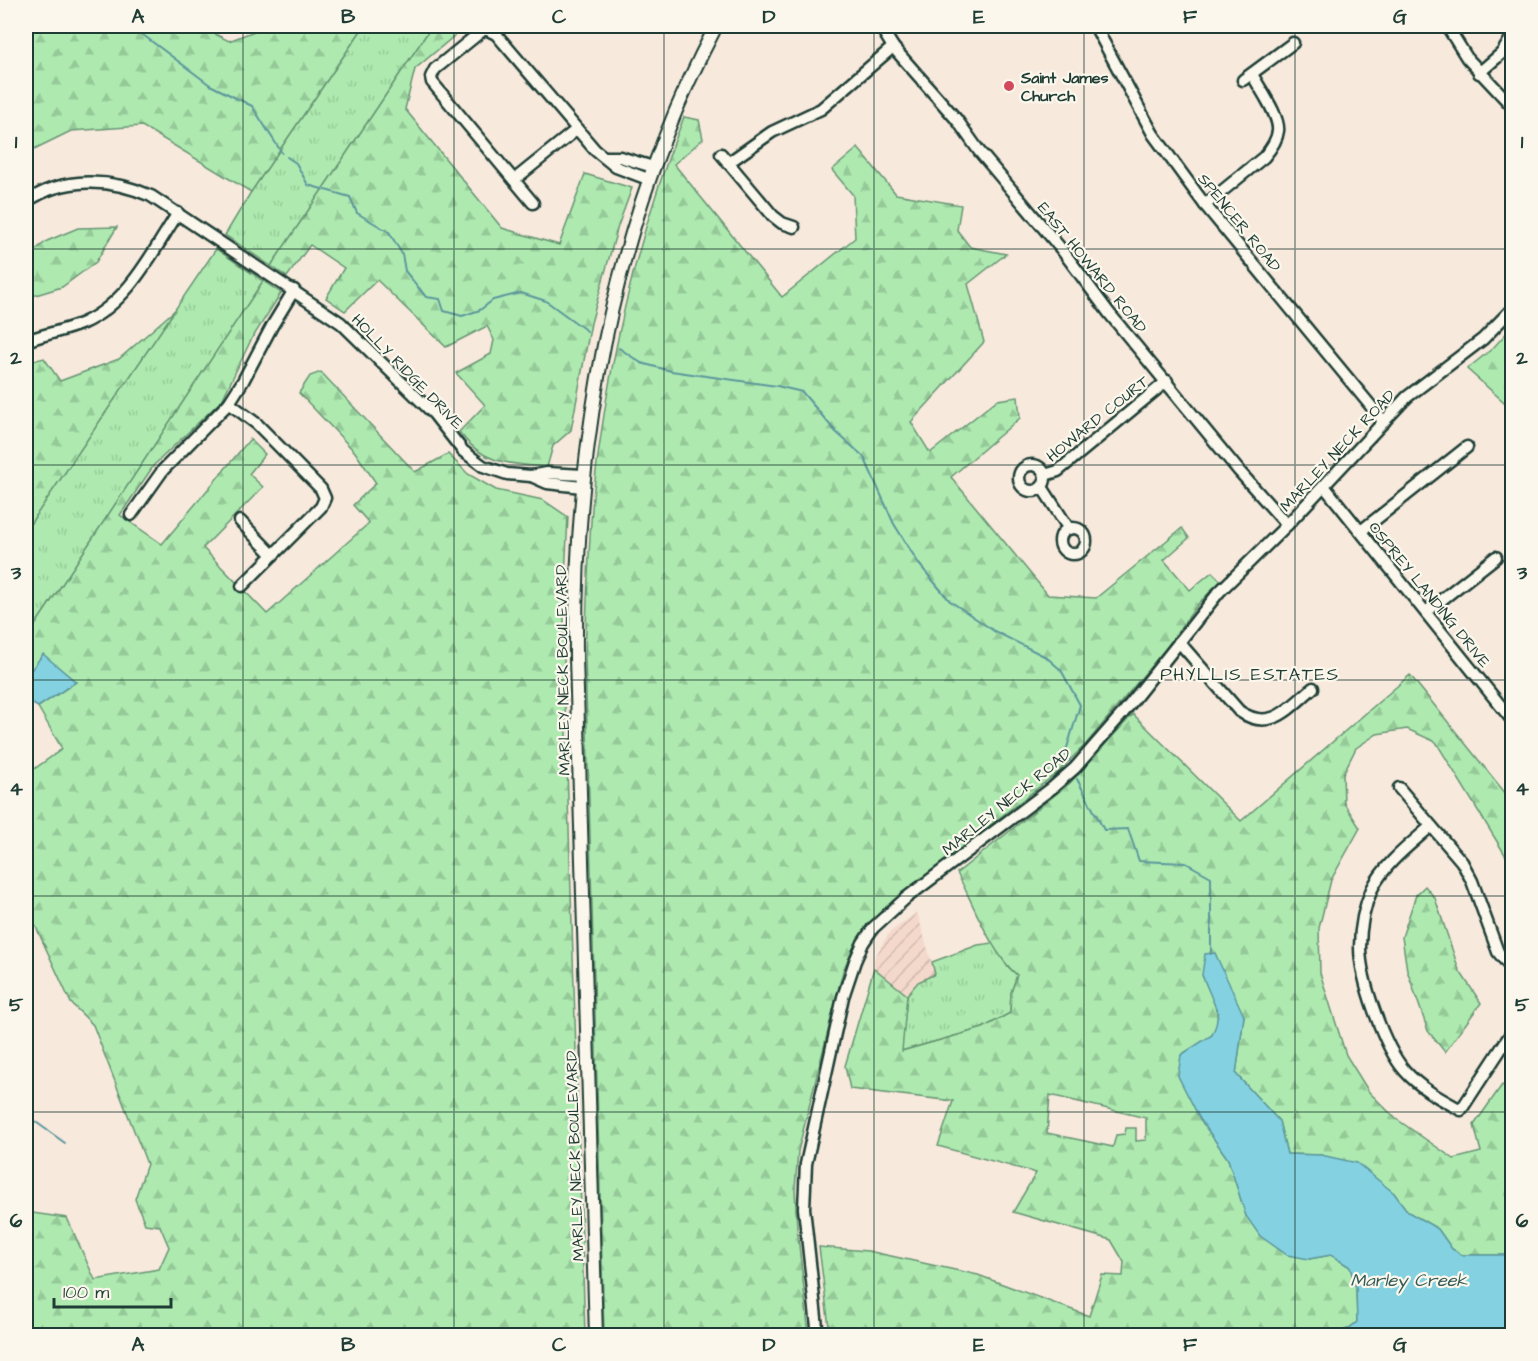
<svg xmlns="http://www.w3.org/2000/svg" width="1538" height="1361" font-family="'Architects Daughter',sans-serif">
	<defs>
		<pattern id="industrial-furrows" width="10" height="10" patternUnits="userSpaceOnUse" patternTransform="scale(1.5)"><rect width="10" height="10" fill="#f4d8cb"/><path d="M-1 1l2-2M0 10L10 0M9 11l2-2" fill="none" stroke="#d1baaf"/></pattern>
		<pattern id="grass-tufts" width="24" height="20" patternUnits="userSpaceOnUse" patternTransform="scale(1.5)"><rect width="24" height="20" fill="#aeeab0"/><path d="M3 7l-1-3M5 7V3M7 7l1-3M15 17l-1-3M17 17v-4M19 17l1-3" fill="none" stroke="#95ca98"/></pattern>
		<pattern id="forest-firs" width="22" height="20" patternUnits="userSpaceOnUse" patternTransform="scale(1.5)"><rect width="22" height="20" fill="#aeeab0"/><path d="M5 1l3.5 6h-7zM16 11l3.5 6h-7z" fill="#95ca98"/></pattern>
	</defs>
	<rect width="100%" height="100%" fill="#f8e9dd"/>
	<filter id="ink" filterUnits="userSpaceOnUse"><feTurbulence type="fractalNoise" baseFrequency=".0167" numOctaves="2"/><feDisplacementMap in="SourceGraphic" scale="12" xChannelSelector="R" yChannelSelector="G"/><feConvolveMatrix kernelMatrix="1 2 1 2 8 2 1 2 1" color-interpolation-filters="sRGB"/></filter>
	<g filter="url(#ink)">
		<!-- industrial -->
		<path fill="url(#industrial-furrows)" d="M917,912L935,974L918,982L907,995L874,968V959L889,933Z"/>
		<!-- grass -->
		<g fill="url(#grass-tufts)" stroke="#669472" stroke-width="1.5">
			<path d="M364,26H432L271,266L225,235L251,192Z"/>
			<path d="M216,249L263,281L26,639V530Z"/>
			<path d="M993,943L1007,966L1017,975L1011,993L1010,1013L983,1028L901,1051L907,995L918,982L935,974L932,962L978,945Z"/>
		</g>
		<!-- forest -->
		<g fill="url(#forest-firs)" stroke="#669472" stroke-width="1.5" fill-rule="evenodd">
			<path d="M26,26H199L229,41L267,26H364L251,192L142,126L71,131L26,153Z"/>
			<path d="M432,26H466L415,69L405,109L502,228L559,245L585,174L632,188L618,226L591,323L571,430L553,446L547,467C510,464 484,465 459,432L485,405L456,373L491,354L494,340L487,326L446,347L377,280L345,311L326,298L344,268L310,245L287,277L271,266Z"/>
			<path d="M684,117L699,120L703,139L674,164L782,297L855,238L853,195L832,170L858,148L896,194L961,205L957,230L970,247L1006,254L968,284L984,342L911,422L930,453L997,400L1018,397L1020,418L951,477L1048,595L1096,598L1182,528L1189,538L1164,560L1190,590L1212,572L1221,581L1198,604L1167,647L1086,744L1057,773L892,902C864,925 857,937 843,971L798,1151L795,1189L797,1227L809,1335H604L585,657C587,604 588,550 593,497C607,369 636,237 684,117Z"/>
			<path d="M117,227L96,262L62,287L26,298V257L47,241L78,228Z"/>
			<path d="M263,281L281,293L251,340L222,400L154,465L120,515L162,544L250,439L265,454L249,474L263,487L203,548L267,614L369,523L353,505L376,483L355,452L299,393L310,376L321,372L415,472L448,454L468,474L496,490L543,500L568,517L564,595V672L585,1335H26V1212L67,1218L95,1280L159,1269L169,1247L160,1226L145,1224L135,1199L147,1164L93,1025L71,1003L26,905V775L62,749L38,707L76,682L43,655L26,677V639Z"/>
			<path d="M175,310L26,530V363L44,358L60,381L119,359Z"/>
			<path d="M1512,327V409L1467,369L1493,348Z"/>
			<path d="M1410,675L1506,794L1512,790V866L1436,742L1407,729L1377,734L1356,748L1343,774L1344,803L1360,828L1331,880L1319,928L1320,973L1346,1055L1369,1092L1395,1118L1454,1159L1481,1152L1474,1125L1502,1085L1512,1092V1253L1505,1255H1462L1452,1249L1438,1229L1408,1212L1394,1193L1321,1155L1287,1154L1279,1121L1236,1074L1244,1016L1202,975C1209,992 1228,1021 1210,1037C1201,1044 1190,1049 1181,1055L1200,1119L1228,1159L1246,1216L1309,1259L1331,1255L1350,1267L1356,1288L1357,1322L1348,1329L1329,1336L830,1335L819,1247L868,1251L978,1275L1089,1316L1102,1275L1123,1276L1124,1262L1111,1240L1013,1212L1036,1173L938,1146L953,1101L850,1089L845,1066L874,968L907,995L902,1051L983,1028L1010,1013L1011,993L1017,975C990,951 974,905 957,873L1070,783L1133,714L1241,821ZM1050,1095L1146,1118V1140L1136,1141V1128H1126L1125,1134L1116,1135L1113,1147L1047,1133Z"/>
			<path d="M1425,886L1435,898L1459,970L1481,1003L1445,1052L1428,1031L1407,970L1402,937L1416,895Z"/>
		</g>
		<!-- water -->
		<g fill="#84d2e1" stroke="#5c969c" stroke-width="1.5">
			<path d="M43,654L76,682L38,707L26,700V677Z"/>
			<path d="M1215,953L1244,1016L1236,1074L1279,1121L1287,1154L1321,1155L1357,1163L1394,1193L1408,1212L1438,1229L1452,1249L1462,1255H1505L1512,1253V1335H1329L1348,1329L1357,1322L1356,1288L1350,1267L1331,1255L1309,1259L1287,1255L1260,1236L1246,1216L1228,1159L1200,1119L1178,1076L1181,1055L1212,1035L1216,1025L1218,1013L1202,975L1205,954Z"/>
		</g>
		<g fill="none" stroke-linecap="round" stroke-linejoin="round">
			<!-- stream -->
			<g stroke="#5c969c" stroke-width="2">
				<path d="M131,26L210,85L252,106L282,153"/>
				<path d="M287,157L296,163L308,185L350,197L357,213L389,232L402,254L405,271L426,297L440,299L444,311L462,316L480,310L493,300L521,293L546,301L587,331"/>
				<path d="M619,348L641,363L671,371L777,386L802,392L836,432L864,457L894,524L919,564L950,601L994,631L1046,657L1061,670L1080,705L1066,751L1070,761"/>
				<path d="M1077,779L1104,830L1128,829L1139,861L1186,863L1211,877V954"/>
				<path d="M26,1115L65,1143"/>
			</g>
			<!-- minor casing -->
			<g stroke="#1f3d34" stroke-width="15">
				<g id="minor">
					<path d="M880,26L893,47L957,120L979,151L1062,250L1109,313L1239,471L1287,525"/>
					<path d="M1095,26L1153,134L1205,205L1384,422"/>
					<path d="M1447,26L1467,58L1512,106"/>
					<path d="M1479,73L1502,53L1512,37"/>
					<path d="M1243,80L1293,43"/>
					<path d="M721,154L773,216L782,223L794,227"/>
					<path d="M604,157H620L653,167"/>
					<path d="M728,163L772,132L821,109L893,47"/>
					<path d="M514,180L576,130"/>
					<path d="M26,202C63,176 111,178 151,196L341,323L434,414L463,451L483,466L507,474L531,476L547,473L583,475"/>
					<path d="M533,203L432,82L431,77L435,69L483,30H488L496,34L595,150L616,167L648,179"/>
					<path d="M1205,205L1264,157C1270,150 1277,140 1278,131C1280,116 1259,88 1252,74"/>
					<path d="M26,341C44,334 64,331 83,323C128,303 152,253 178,213"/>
					<path d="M229,403L257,424L321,489L325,498L321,507L242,586"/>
					<circle cx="1032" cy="478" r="13"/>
					<path d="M1045,475L1058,471L1167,381"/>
					<path d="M531,476L547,483L582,487"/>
					<path d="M1324,486L1512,720"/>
					<path d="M1042,487L1069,529"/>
					<path d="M131,515L163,470L229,403L243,381L272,326L294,290"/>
					<path d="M240,521L273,555"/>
					<circle cx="1073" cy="541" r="13"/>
					<path d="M1361,531L1467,447"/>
					<path d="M1426,612L1496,557"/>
					<path d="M1179,642L1239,711C1271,733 1289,708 1313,688"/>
					<path d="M1399,788L1462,862L1472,881L1498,952L1512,969"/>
					<path d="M1431,826C1410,845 1385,863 1372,889C1364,907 1360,927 1360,947C1360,979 1384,1047 1405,1071C1421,1089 1441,1099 1461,1110L1512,1032"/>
					<path d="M818,1336L804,1208L806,1164L843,997L855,961L863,943L873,928L906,898L1052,788L1075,768L1123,713L1219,592L1287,525L1407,397L1483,339L1512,309"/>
				</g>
			</g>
			<!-- major casing -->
			<g stroke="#1f3d34" stroke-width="16">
				<path id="major" d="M596,1336L576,657C574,436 613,222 716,26"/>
			</g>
			<!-- minor -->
			<use href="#minor" stroke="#fbf7ec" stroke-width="10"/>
			<!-- major -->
			<use href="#major" stroke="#fbf7ec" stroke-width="12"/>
		</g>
	</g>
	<!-- grid -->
	<path fill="none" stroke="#1f3d34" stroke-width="1.5" stroke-opacity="0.55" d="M243,26V1336M454,26V1336M664,26V1336M874,26V1336M1084,26V1336M1295,26V1336M26,249H1512M26,465H1512M26,680H1512M26,896H1512M26,1112H1512"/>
	<!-- markers -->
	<circle fill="#d1495b" stroke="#fbf7ec" stroke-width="2" cx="1009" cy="86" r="6"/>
	<g text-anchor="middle" stroke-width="4.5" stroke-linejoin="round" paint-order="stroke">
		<!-- poi labels -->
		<g font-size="16" font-weight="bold" fill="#1f3d34" stroke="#fbf7ec" text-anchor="start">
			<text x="1021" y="83">Saint James<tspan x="1021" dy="18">Church</tspan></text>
		</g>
		<!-- street labels -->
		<g font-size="16" fill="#1f3d34" stroke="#fbf7ec">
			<text transform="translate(1240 222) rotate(51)" y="6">SPENCER ROAD</text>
			<text transform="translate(1093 267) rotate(51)" y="6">EAST HOWARD ROAD</text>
			<text transform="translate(408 371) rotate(46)" y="6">HOLLY RIDGE DRIVE</text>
			<text transform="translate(1097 418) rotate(-39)" y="6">HOWARD COURT</text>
			<text transform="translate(1337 450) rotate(-47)" y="6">MARLEY NECK ROAD</text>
			<text transform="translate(1430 594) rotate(51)" y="6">OSPREY LANDING DRIVE</text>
			<text transform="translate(562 670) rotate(-91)" y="6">MARLEY NECK BOULEVARD</text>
			<text transform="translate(1006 801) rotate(-39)" y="6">MARLEY NECK ROAD</text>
			<text transform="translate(574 1156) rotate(-92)" y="6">MARLEY NECK BOULEVARD</text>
		</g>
		<!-- neighbourhood labels -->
		<g font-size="18" letter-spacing="1.5" fill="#1f3d34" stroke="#fbf7ec">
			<text x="1250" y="680">PHYLLIS ESTATES</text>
		</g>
		<!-- water labels -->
		<g font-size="18" font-style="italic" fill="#335b57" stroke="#fbf7ec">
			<text x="1409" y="1286">Marley Creek</text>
		</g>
	</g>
	<!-- margin -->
	<rect width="1538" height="1361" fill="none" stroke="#fbf7ec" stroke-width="66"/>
	<!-- scale -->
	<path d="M54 1298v9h117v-9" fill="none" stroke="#1f3d34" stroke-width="3"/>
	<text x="63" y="1298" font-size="18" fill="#1f3d34" stroke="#fbf7ec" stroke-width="4.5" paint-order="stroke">100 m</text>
	<rect x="33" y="33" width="1472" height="1295" fill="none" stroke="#1f3d34" stroke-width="2"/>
	<g font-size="20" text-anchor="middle" font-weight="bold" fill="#1f3d34">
		<text x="138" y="23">A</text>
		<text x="348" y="23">B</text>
		<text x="559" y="23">C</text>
		<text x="769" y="23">D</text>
		<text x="979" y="23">E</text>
		<text x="1190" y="23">F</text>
		<text x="1400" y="23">G</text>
		<text x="16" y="148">1</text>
		<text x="1522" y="148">1</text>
		<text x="16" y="364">2</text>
		<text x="1522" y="364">2</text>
		<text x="16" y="579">3</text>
		<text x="1522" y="579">3</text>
		<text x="16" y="795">4</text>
		<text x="1522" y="795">4</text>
		<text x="16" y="1011">5</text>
		<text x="1522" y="1011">5</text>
		<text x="16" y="1227">6</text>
		<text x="1522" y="1227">6</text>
		<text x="138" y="1351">A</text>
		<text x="348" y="1351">B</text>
		<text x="559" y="1351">C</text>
		<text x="769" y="1351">D</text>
		<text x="979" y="1351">E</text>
		<text x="1190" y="1351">F</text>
		<text x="1400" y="1351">G</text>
	</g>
</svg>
